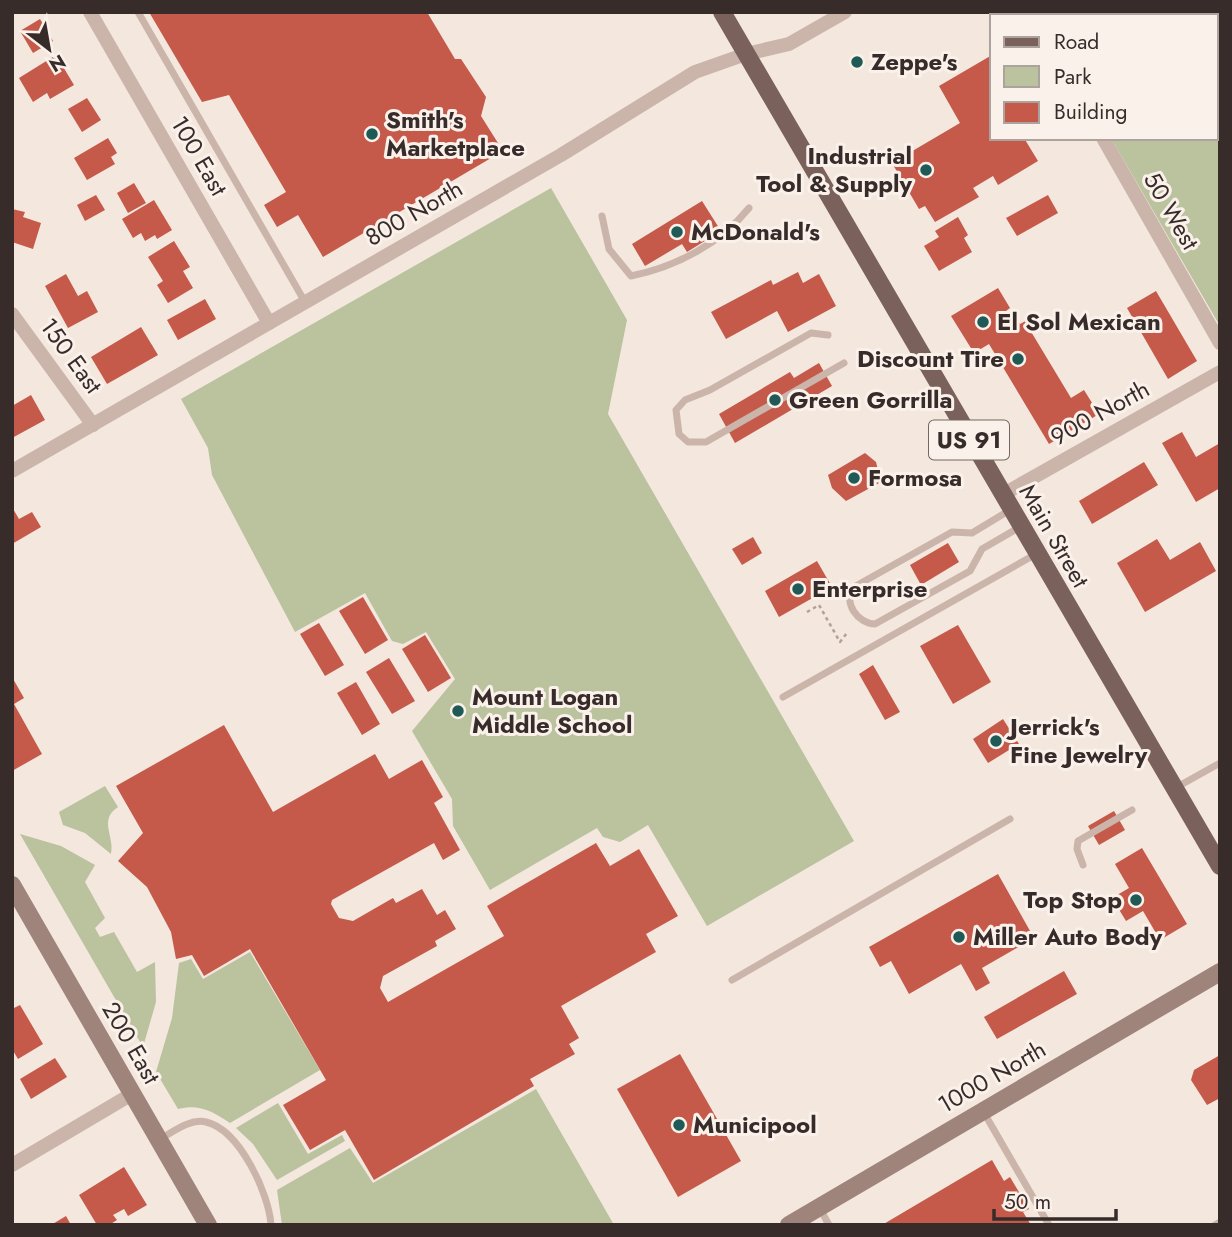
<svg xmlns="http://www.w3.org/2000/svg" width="1232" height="1237" font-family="Jost,sans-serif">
	<rect width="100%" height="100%" fill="#f3e7de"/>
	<!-- green -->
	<g fill="#bac29e">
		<path d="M1112,12H1220V326L1111,138H1216V16H1106Z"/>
		<path d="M551,188L627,320L608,414L854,841L707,926L648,825L620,842L603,837L597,828L490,890L453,826L452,799L412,731L455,679L426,632L403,644L392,641L365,593L295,632L212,475L208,448L181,399Z"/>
		<path d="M105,786L118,807C98,820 115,836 111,854L85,833L63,825L59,812Z"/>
		<path d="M20,834L61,846L95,865L85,882L105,918L95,928L100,937L114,932L137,972L155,962L156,1002L143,1047Z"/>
		<path d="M250,952L320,1070L230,1123C211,1111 200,1104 178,1109L156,1072L172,1018L179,963L191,959L203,979Z"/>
		<path d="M536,1089L614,1225H282L277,1190L350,1148L373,1183Z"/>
		<path d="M278,1103L308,1154L342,1135L345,1141L277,1180L253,1144L236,1128Z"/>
	</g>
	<!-- building -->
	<g fill="#c5594a">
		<path d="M149,12H427L455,59H461L486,97L481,116L503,151L323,257L298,215L277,227L264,205L286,192L229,95L202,102Z"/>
		<path d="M40,19L53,41L33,53L20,31Z"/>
		<path d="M56,55L74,85L50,99L47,93L33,102L19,78Z"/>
		<path d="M992,55V138H1024L1038,161L998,185L993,176L973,188L979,197L935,222L925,206L919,209L892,163L960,123L939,86Z"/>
		<path d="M87,98L101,120L82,132L68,109Z"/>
		<path d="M108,138L117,153L111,157L115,164L87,180L74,158Z"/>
		<path d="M134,183L146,203L128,213L117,193Z"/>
		<path d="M96,195L105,210L85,221L77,205Z"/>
		<path d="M1048,195L1058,213L1017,236L1006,218Z"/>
		<path d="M154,200L172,230L157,239L155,235L145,241L141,233L133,238L122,219Z"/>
		<path d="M702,201L721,231L687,252L682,244L645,266L632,244Z"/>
		<path d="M12,209L25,212L23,217L41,223L33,249L12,242Z"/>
		<path d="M958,217L968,235L964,238L972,252L939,271L924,246L939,237L935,231Z"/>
		<path d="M174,241L190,267L183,271L193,288L168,303L157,285L163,281L148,257Z"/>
		<path d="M798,272L803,283L819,274L836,306L788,332L777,311L726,339L711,312L771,280L773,285Z"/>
		<path d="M66,274L78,296L87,291L98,312L68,328L45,286Z"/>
		<path d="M998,288L1010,308L1006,311L1009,316L1013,314L1020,324L1033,317L1038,325L1030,330L1071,398L1084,390L1099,414L1049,444L989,344L974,353L951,316Z"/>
		<path d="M1156,291L1197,361L1168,379L1127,308Z"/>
		<path d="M205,299L216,319L178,340L167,320Z"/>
		<path d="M141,327L158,355L107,384L91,357Z"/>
		<path d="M819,363L832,386L735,443L719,414L790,372L794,378Z"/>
		<path d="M31,395L45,420L12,438V406Z"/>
		<path d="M1182,432L1196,457L1220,443V488L1196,502L1162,443Z"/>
		<path d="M865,453L876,462L881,482L846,501L832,488L828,475Z"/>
		<path d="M1144,462L1158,485L1092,524L1079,501Z"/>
		<path d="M12,507L19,519L32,512L41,527L12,544Z"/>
		<path d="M753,537L762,553L742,565L732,549Z"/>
		<path d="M1157,539L1170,560L1200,542L1216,571L1145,612L1117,563Z"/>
		<path d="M948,543L959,562L921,585L910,565Z"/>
		<path d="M817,561L832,587L779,617L765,591Z"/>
		<path d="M363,597L388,640L365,654L339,611Z"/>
		<path d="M319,623L344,665L325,676L300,634Z"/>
		<path d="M958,625L991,682L953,704L920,646Z"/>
		<path d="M425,635L451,678L428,692L402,649Z"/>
		<path d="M389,658L415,701L392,714L366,672Z"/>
		<path d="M873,665L900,712L885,720L859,674Z"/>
		<path d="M12,677L24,698L14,704L42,754L12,771Z"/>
		<path d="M356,682L380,724L362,735L337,693Z"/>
		<path d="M1003,719L1019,744L988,763L973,739Z"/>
		<path d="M224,725L273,812L375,754L389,779L422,760L443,797L434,803L460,850L443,860L434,843L332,900L331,904L339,918L353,921L393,898L396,903L422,889L437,915L445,910L456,929L435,941L437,946L383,976L380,988L388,1002L504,936L487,906L596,843L610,866L639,849L678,916L646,934L656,952L561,1006L579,1038L569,1044L575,1054L530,1079L534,1086L374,1180L345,1130L310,1150L283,1105L326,1080L250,949L204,976L192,955L176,959L171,932L147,887L118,861L143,833L116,786Z"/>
		<path d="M1114,811L1125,830L1099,845L1088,826Z"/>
		<path d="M1142,848L1187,924L1160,940L1143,911L1126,921L1112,898L1129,888L1115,864Z"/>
		<path d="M998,874L1034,938L982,968L990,983L976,991L961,964L909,994L891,961L880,967L869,947Z"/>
		<path d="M1064,971L1077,994L997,1039L984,1017Z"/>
		<path d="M20,1005L43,1044L18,1059L12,1049V1009Z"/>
		<path d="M680,1054L741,1161L678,1197L617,1089Z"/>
		<path d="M1220,1055V1098L1207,1105L1191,1080L1194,1070Z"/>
		<path d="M55,1058L67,1077L31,1099L20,1079Z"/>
		<path d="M992,1160L1004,1181L1010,1177L1029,1209L1023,1212L1031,1225H882Z"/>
		<path d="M124,1167L147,1205L128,1216L124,1209L113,1215L117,1220L109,1225H97L79,1195Z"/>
		<path d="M66,1216L71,1225H51Z"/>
	</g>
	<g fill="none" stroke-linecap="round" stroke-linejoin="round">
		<!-- path -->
		<path stroke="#b79f94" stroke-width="2.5" stroke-dasharray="3.5 3.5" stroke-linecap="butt" d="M807,612L819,605L840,642L847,633"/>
		<!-- lane -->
		<g stroke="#cbb5aa" stroke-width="7">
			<path d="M138,12L305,302"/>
			<path d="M602,216L609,249L631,276C676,267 721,243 749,208"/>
			<path d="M828,335L811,333L710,390L685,400L676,410L679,434L688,442H706L844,363"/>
			<path d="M1010,510L972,533L952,532L854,587C842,602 858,624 875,624L970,571L982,549L1020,527"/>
			<path d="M783,697L1036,554"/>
			<path d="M1177,787L1220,763"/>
			<path d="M1083,865L1077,849L1078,841L1132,810"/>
			<path d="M732,980L1010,819"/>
			<path d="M983,1111L1049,1225"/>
			<path d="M160,1139C173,1132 190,1118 206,1122C240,1130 269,1194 271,1225"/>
			<path d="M819,1207L829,1225"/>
			<path d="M1215,1225L1220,1222"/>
		</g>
		<!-- street -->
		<g stroke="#cbb5aa" stroke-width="14">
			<path d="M90,12L269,323"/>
			<path d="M1032,12L1034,16"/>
			<path d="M1103,138L1220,343"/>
			<path d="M12,314L93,425"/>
			<path d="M12,471L561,155L695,72L746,54L789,44L845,12"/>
			<path d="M1002,495L1220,372"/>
			<path d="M12,1165L132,1094"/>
		</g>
		<!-- secondary -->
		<g stroke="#9f847b" stroke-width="18">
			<path d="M12,885L208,1225"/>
			<path d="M789,1225L1220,972"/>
		</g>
		<!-- primary -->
		<path stroke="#7a615b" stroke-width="18" d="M722,12L1220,866"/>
	</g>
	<!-- markers -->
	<g fill="#1f5a57" stroke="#faf1eb" stroke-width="2.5">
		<circle cx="857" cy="62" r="7"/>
		<circle cx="372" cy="134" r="7"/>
		<circle cx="926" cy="170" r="7"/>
		<circle cx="677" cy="232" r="7"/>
		<circle cx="983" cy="322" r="7"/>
		<circle cx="1018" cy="359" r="7"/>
		<circle cx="775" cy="400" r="7"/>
		<circle cx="854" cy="478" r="7"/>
		<circle cx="798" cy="589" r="7"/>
		<circle cx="458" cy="711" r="7"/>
		<circle cx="996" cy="741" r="7"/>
		<circle cx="1136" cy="900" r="7"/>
		<circle cx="959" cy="937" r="7"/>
		<circle cx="679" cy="1125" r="7"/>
	</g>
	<g text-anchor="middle" stroke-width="6" stroke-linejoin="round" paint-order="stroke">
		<!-- shield labels -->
		<rect fill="#faf1eb" stroke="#726764" stroke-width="2" x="929" y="420.5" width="80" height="39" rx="5"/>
		<g font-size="23" font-weight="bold" fill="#382c2a">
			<text x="969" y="448">US 91</text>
		</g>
		<!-- poi labels -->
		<g font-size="24" font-weight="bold" fill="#382c2a" stroke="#faf1eb" text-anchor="start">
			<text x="871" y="70">Zeppe's</text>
			<text x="386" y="128">Smith's<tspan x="386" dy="28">Marketplace</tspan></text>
			<text x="912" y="164" text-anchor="end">Industrial<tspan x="912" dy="28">Tool &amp; Supply</tspan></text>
			<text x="691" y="240">McDonald's</text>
			<text x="997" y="330">El Sol Mexican</text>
			<text x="1004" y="367" text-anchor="end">Discount Tire</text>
			<text x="789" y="408">Green Gorrilla</text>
			<text x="868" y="486">Formosa</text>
			<text x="812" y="597">Enterprise</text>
			<text x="472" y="705">Mount Logan<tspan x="472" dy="28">Middle School</tspan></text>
			<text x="1010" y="735">Jerrick's<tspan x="1010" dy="28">Fine Jewelry</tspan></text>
			<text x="1122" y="908" text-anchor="end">Top Stop</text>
			<text x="973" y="945">Miller Auto Body</text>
			<text x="693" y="1133">Municipool</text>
		</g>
		<!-- street labels -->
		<g font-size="24" fill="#382c2a" stroke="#faf1eb">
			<text transform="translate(199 156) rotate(60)" y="8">100 East</text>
			<text transform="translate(1171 211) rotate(60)" y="8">50 West</text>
			<text transform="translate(414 213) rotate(-30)" y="8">800 North</text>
			<text transform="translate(71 356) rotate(54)" y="8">150 East</text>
			<text transform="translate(1100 413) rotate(-29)" y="8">900 North</text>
			<text transform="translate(1054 536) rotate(60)" y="8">Main Street</text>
			<text transform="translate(131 1043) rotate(60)" y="8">200 East</text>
			<text transform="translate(992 1077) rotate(-30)" y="8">1000 North</text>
		</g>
	</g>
	<!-- border -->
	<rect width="1232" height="1237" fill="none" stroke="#382c2a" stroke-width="28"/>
	<!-- legend -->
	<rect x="990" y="14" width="228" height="126" fill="#faf1eb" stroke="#aca29e" stroke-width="2"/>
	<rect x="1004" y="37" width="35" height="10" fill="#7a615b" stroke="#aca29e" stroke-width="2"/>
	<text x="1054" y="49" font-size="21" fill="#382c2a">Road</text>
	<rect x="1004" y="66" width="35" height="21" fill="#bac29e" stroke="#aca29e" stroke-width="2"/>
	<text x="1054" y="84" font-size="21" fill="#382c2a">Park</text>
	<rect x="1004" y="102" width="35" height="21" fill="#c5594a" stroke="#aca29e" stroke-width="2"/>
	<text x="1054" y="119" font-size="21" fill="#382c2a">Building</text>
	<!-- north arrow -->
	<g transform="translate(49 49) rotate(149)" stroke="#faf1eb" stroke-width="5" paint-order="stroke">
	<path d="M0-5L12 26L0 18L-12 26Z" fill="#382c2a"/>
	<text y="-10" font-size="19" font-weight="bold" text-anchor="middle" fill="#382c2a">N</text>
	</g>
	<!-- scale -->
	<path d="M994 1209v10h122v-10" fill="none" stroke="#382c2a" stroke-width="3.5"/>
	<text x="1004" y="1209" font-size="21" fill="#382c2a" stroke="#faf1eb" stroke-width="5" paint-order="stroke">50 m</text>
</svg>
